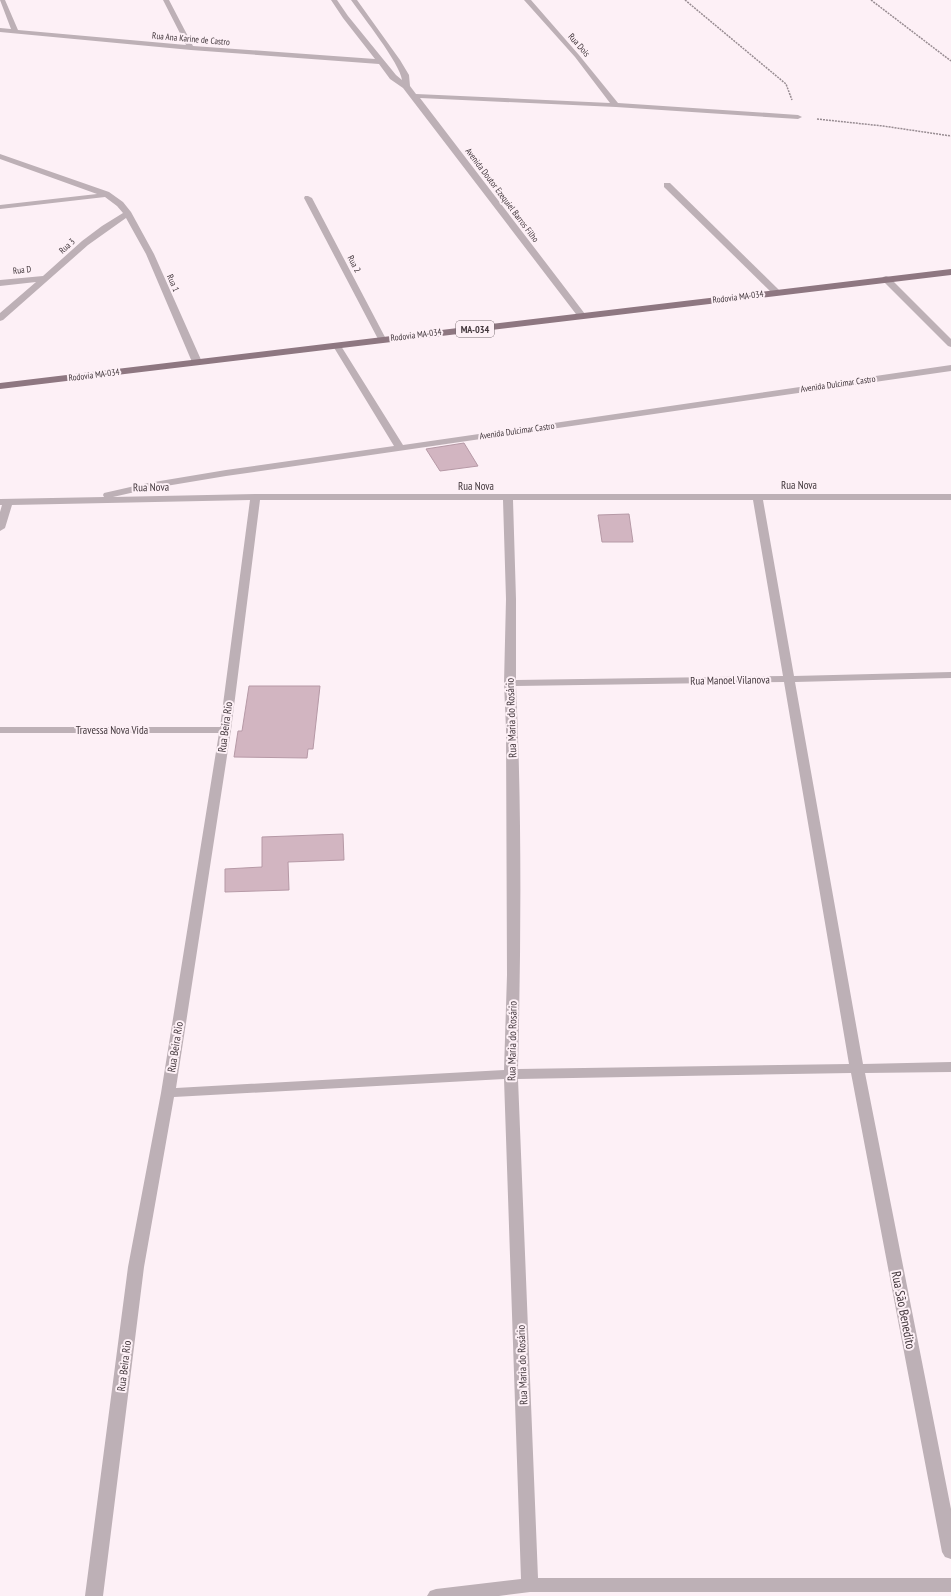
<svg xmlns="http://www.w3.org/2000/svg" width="951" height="1596" font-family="'PT Sans Narrow',sans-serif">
	<rect width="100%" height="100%" fill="#fdf0f6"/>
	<!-- building -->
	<g fill="#d2b5c1" stroke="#b699a6">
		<path d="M464,443L478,466L440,471L426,449Z"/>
		<path d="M629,514L633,542H602L598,515Z"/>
		<path d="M249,686H320L313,749H308L307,758L234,757L238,731H242Z"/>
		<path d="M343,834L344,860L288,862L289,890L225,892V869L262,867V837Z"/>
	</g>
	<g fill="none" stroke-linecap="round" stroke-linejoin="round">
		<!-- path -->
		<g stroke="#988c92" stroke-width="1.5" stroke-dasharray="2 1" stroke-linecap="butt">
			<path d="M685,0L786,84L792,100"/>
			<path d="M871,0L951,61"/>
			<path d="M817,119L883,126L951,136"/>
		</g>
		<!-- street -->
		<g fill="#bdb0b6" fill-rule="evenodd">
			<path d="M0,0H5L18,30L186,45L163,0H169L193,46L375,59L343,18L331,0H337L348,16L396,75L402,80C400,63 362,16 351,0H357L400,60L409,75L410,86L416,94L610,103L575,57L524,0H531L579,55L618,103L798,115L802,117L798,119L616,107L420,98L585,314L586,316L585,318H579L403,88L390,79L379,64L191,50L0,32V28L11,29Z"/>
			<path d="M0,154L109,192L123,202L131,212L154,254L202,362L200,364H194L192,362L146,254L126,218L88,245L3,320L0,321V313L36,282L0,286V280L43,276L82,241L102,226L123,213L117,206L105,197L0,209V205L97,194L0,159Z"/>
			<path d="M664,183H670L779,290L780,292L779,294H773L664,187Z"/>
			<path d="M305,196H308L312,198L386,339L385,341H379L378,339L304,198Z"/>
			<path d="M886,276L889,277L951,339V347L948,346L883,281L882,279L883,277Z"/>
			<path d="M337,343L341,346L403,445L951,365V371L226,476L148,489L113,497L255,494H951V500H763L794,676L951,672V678L795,682L863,1064L951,1062V1072L865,1073L951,1509V1559L945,1557L942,1552L851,1073L518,1079L538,1578H951V1592H530L499,1596H427L430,1591L436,1589L521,1579L504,1079L174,1097L144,1267L103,1596H85L128,1267L161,1093L219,733H0V727H220L250,500L12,505L5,528L0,531V512L2,505H0V499L104,497L103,495L104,493L148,483L226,470L394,446L333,346ZM260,500H503L506,599L504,683L506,729L507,975L504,1070L176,1088L231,730ZM513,500H753L783,676L516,680V599ZM784,682L849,1064L518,1069C521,942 522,814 516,686Z"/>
		</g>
		<!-- primary -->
		<path fill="#8e7781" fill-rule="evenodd" d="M951,269V275L0,389V383Z"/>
	</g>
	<g text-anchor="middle" stroke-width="4" stroke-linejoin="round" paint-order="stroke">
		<!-- far-street labels -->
		<g font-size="9" fill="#41363b" stroke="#fdf0f6">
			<text transform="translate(191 39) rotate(5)" y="3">Rua Ana Karine de Castro</text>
			<text transform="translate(579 45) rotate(49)" y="3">Rua Dois</text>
			<text transform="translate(502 195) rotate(53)" y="3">Avenida Doutor Ezequiel Barros Filho</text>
			<text transform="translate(67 246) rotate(-42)" y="3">Rua 3</text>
			<text transform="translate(354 264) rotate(62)" y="3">Rua 2</text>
			<text transform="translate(22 270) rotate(-6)" y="3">Rua D</text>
			<text transform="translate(173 283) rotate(67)" y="3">Rua 1</text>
			<text transform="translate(738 297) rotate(-7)" y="3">Rodovia MA-034</text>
			<text transform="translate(416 335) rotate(-7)" y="3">Rodovia MA-034</text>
			<text transform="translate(94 375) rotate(-7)" y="3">Rodovia MA-034</text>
			<text transform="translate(838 384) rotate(-8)" y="3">Avenida Dulcimar Castro</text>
			<text transform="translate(517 431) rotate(-8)" y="3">Avenida Dulcimar Castro</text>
		</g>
		<!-- shield labels -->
		<rect fill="#fdf0f6" stroke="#796e73" stroke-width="1" x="456" y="321" width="38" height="16" rx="3"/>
		<g font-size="10" font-weight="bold" fill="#41363b">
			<text x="475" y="333">MA-034</text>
		</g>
		<!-- street labels -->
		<g font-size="11" fill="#41363b" stroke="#fdf0f6">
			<text x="799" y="489">Rua Nova</text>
			<text x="476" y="490">Rua Nova</text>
			<text transform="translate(151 487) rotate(-1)" y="4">Rua Nova</text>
			<text transform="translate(730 680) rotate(-1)" y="4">Rua Manoel Vilanova</text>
			<text transform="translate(511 718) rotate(-92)" y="4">Rua Maria do Rosário</text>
			<text transform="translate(225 727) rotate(-82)" y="4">Rua Beira Rio</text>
			<text x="112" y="734">Travessa Nova Vida</text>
			<text transform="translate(512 1041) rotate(-89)" y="4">Rua Maria do Rosário</text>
			<text transform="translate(175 1047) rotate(-81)" y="4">Rua Beira Rio</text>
			<text transform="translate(522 1365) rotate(-92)" y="4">Rua Maria do Rosário</text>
			<text transform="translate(124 1366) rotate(-83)" y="4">Rua Beira Rio</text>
		</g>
		<!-- near-street labels -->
		<g font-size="13" fill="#41363b" stroke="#fdf0f6">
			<text transform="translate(904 1310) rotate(79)" y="5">Rua São Benedito</text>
		</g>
	</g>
</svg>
